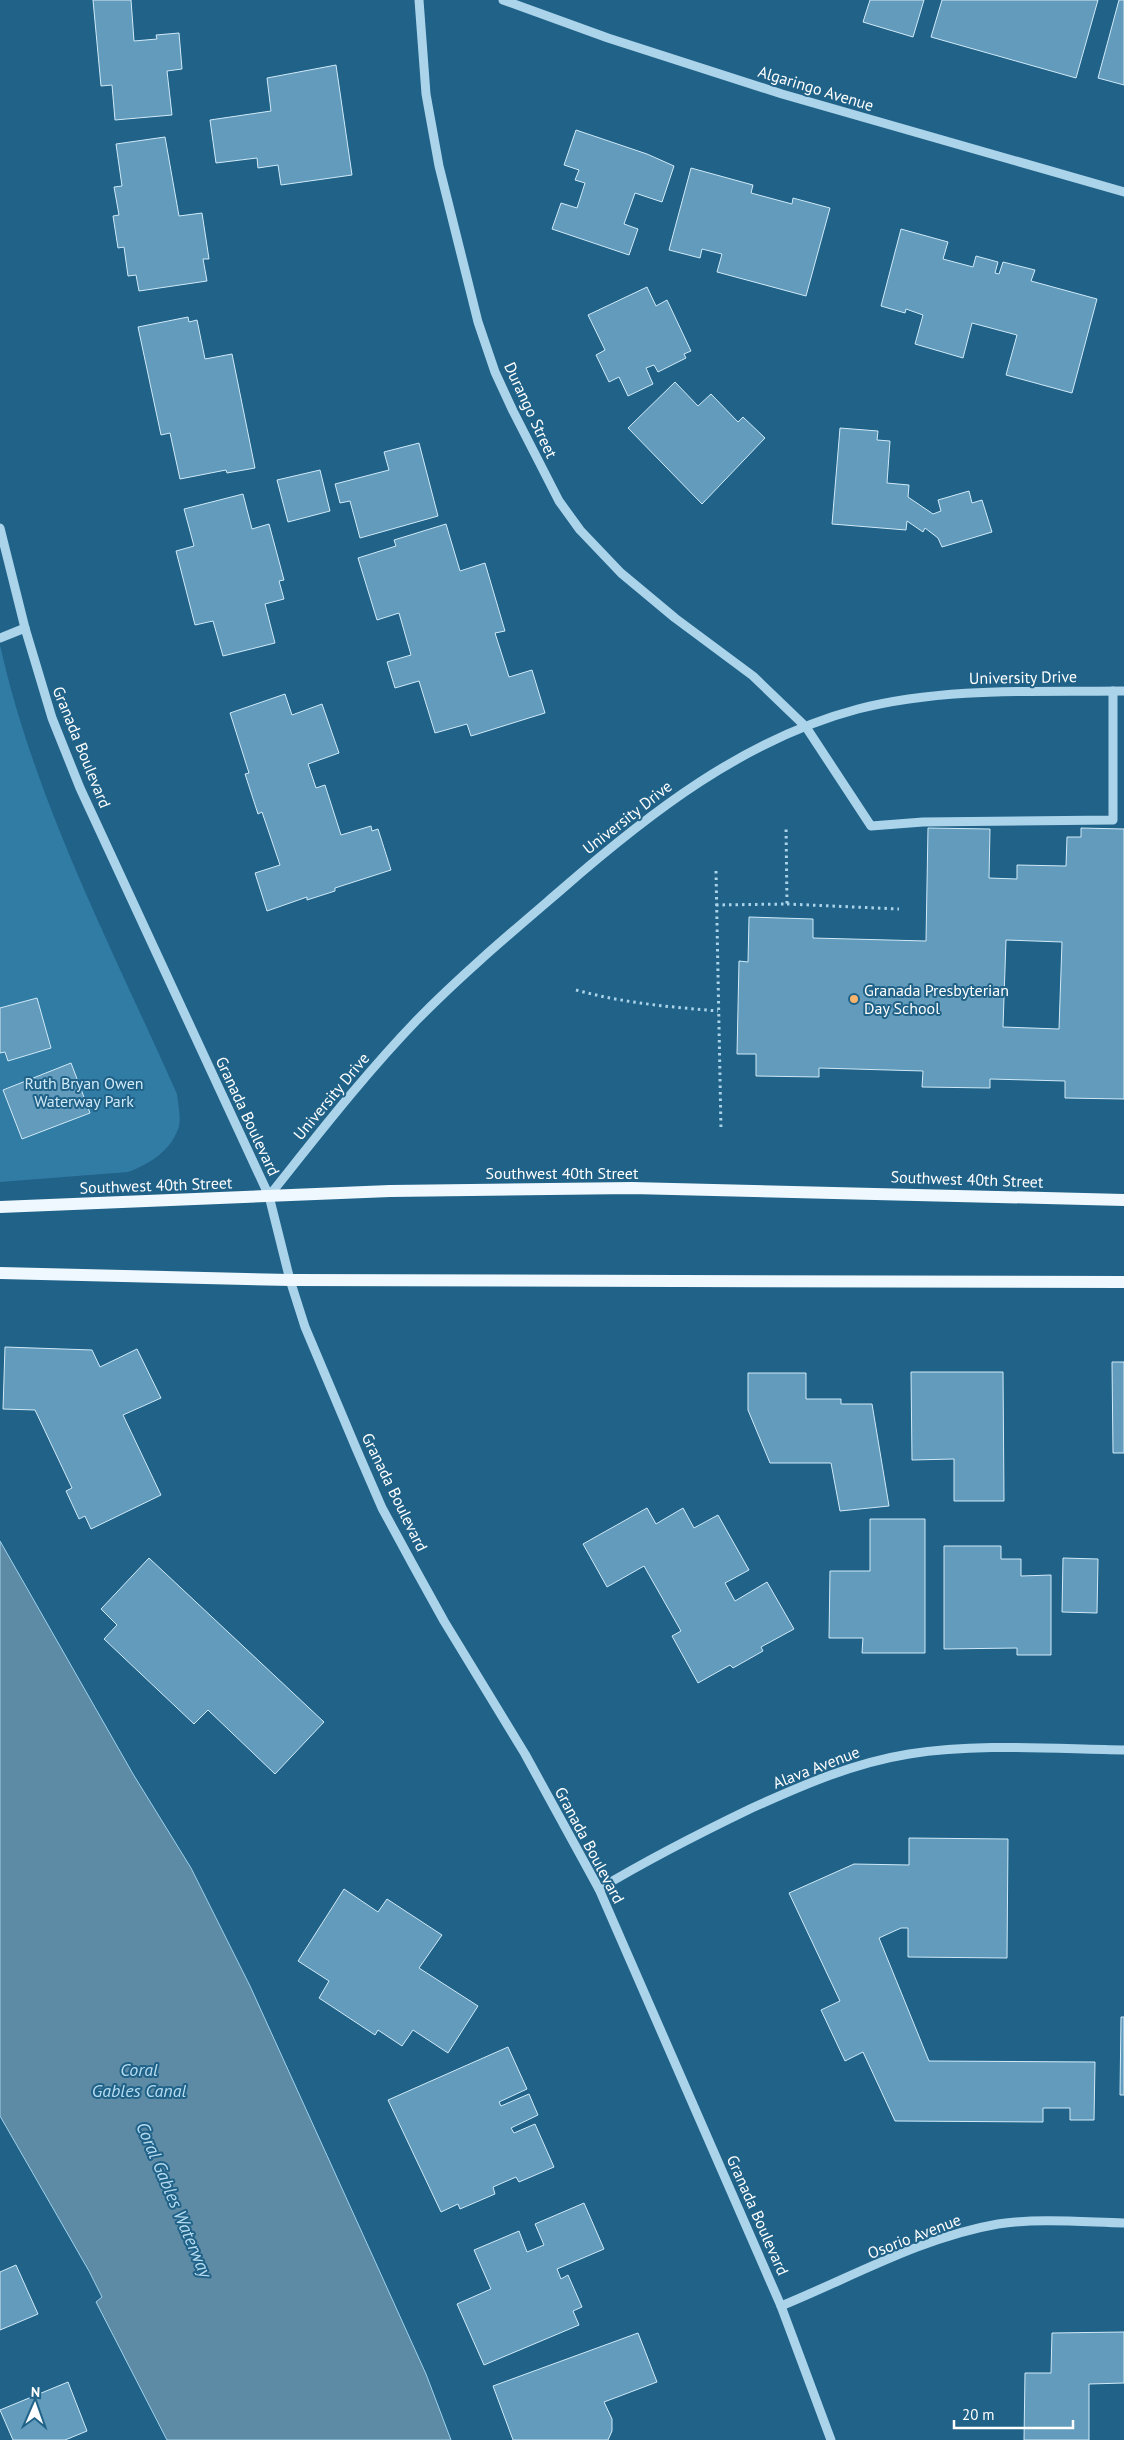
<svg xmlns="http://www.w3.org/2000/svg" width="1124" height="2440" font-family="'PT Sans',sans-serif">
	<rect width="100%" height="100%" fill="#206288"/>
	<!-- green -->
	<path fill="#317ca4" d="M0,645C35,802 112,948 177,1094C178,1104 181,1117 179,1126C172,1150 150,1164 128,1172L0,1182Z"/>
	<!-- water -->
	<path fill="#5d8aa5" stroke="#9fd2ec" d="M0,1541L133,1774L191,1868L250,1986L374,2259L426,2374L451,2440H167L96,2302L102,2297L89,2271L0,2116Z"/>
	<!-- building -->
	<g fill="#629bbb" stroke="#d0eaf8" fill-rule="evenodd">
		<path d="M93,0H131L134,41L157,39L156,35L179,33L182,69L167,71L172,115L115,120L112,85L101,86Z"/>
		<path d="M870,0H924L913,37L863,22Z"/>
		<path d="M942,0H1098L1076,78L931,37Z"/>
		<path d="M1119,0H1124V85L1098,78Z"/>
		<path d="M336,65L352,175L281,185L278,165L258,168L257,158L216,163L210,120L271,111L267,78Z"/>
		<path d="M576,130L647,154L674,166L662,202L635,193L624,224L638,229L629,255L552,229L561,203L577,208L585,183L575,180L579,170L564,165Z"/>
		<path d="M165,137L179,216L202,213L209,259H203L207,281L139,291L136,275L128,276L124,247L118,248L113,216L119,215L114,187L122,186L116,144Z"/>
		<path d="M691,168L753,185L751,193L792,204L793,198L830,208L806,296L717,272L722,254L702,249L700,258L669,250Z"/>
		<path d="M901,229L948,242L943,259L973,267L976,256L998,262L995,273L999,274L1003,262L1035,270L1031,281L1097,299L1072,393L1006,375L1017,335L972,323L963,358L915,344L923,315L906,309L905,313L881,306Z"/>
		<path d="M647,287L656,306L667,300L691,351L684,354L686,358L658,372L654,365L646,368L653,384L628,396L619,377L609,382L596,355L605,350L588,315Z"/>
		<path d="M188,317L189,322L197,320L205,359L232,354L255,468L227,473L226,470L180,479L170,433L161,435L138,327Z"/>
		<path d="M675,382L698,406L711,394L738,422L743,417L765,438L702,504L628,428Z"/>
		<path d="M840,428L878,431L877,440L890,441L887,483L909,485L908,497L933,514L941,511L938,500L969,491L972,503L982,500L992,532L942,547L938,538L925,528L923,532L907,521L906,530L832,524Z"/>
		<path d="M419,443L438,516L360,538L350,501L340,503L335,484L389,470L384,452Z"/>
		<path d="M320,470L330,511L288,522L277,480Z"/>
		<path d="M243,494L252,529L269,524L284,580L279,581L284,599L265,604L275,643L223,656L213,621L195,625L176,551L194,546L184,509Z"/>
		<path d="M446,524L460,571L485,563L505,631L495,633L509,677L532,670L545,713L471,736L467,724L435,733L419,681L395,688L387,662L411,655L399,613L377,620L358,558L396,546L394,540Z"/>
		<path d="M285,694L292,715L322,704L339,753L308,764L316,788L325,785L341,835L371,826L372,831L378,829L391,870L335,888V891L307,900V897L267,911L255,873L280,865L262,812L258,814L245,774L249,773L230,713Z"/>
		<path d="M928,828L990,829L989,878L1017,879V865L1066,866L1067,837H1081V828L1124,829V1099L1065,1098V1081L990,1079V1088L922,1087L923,1071L819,1068V1077L756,1076V1054H737L739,961L748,962L749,917L813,919V938L926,941ZM1006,940L1062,942L1059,1029L1003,1027Z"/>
		<path d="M37,998L51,1048L8,1061L5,1052L0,1053V1008Z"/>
		<path d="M71,1063L90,1113L22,1139L3,1090Z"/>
		<path d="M5,1347L92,1350L100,1367L137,1349L161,1398L123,1415L161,1495L91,1529L85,1516L79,1519L66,1491L72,1488L35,1410L3,1409Z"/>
		<path d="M1112,1362H1124V1453H1113Z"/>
		<path d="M911,1372H1003L1004,1501H954V1459L912,1460Z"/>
		<path d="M748,1373H806V1399H841V1404H872L889,1506L840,1511L831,1463H770L748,1410Z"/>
		<path d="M647,1508L656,1524L683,1508L694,1528L718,1515L749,1570L725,1583L735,1601L767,1582L794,1629L761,1647L763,1651L733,1668L730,1665L698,1683L672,1636L681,1631L644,1566L607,1587L583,1544Z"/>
		<path d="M870,1519H925V1653H862L863,1638H829L830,1571H870Z"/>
		<path d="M944,1546H1001V1559H1021V1576L1051,1575V1655H1017V1648L944,1649Z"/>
		<path d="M149,1558L324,1722L275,1774L208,1710L194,1724L104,1639L117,1625L101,1609Z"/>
		<path d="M1063,1558L1098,1559L1097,1613L1062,1612Z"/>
		<path d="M909,1838L1008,1839L1007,1958L908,1957V1928H901L879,1938L929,2061L1095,2062L1094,2120H1070V2108H1043V2122L895,2121L863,2052L845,2061L821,2010L840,2001L789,1893L854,1864L909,1865Z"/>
		<path d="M344,1889L378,1912L387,1899L442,1935L419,1968L478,2006L448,2053L413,2030L402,2046L378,2030L375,2035L319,1998L329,1981L298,1961Z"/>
		<path d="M1121,2017H1124V2095H1120Z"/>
		<path d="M508,2047L527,2089L499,2102L501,2106L529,2094L538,2115L511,2128L514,2133L535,2124L554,2167L519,2182L516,2177L493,2187L495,2194L460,2209L458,2204L441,2212L388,2100Z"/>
		<path d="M584,2203L604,2249L557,2269L561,2279L568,2275L582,2307L573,2311L579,2325L484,2365L457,2304L491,2289L474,2250L519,2231L527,2252L544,2245L535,2224Z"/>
		<path d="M16,2265L38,2314L0,2330V2272Z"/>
		<path d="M1124,2332V2383L1089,2384V2440H1024L1025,2373H1051L1052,2333Z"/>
		<path d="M638,2333L657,2382L604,2402L612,2419V2431L608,2440H513L493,2386Z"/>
		<path d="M68,2382L87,2431L65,2440H13L0,2410Z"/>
	</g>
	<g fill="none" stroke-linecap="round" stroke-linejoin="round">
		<!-- path -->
		<g stroke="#abd4ea" stroke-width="3" stroke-dasharray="2.5 4" stroke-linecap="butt">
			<path d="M716,871L721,1130"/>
			<path d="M787,904L899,909"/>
			<path d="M716,905L787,904L786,826"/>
			<path d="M576,990C623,1003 670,1007 718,1011"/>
		</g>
		<!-- minor -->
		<g stroke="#abd4ea" stroke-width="9">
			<path d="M419,0L426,94L439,166L478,322L495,372L513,411L559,501L580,530L621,573L675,618L753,676L806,727L871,826L923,822L1113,820V691"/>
			<path d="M503,0L608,38L782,94L1124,192"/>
			<path d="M0,528L25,628L52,718L80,788L269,1196L290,1280L305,1327L356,1448L382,1508L413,1565L444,1621L525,1754L599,1889L781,2306L831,2440"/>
			<path d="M0,638L25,628"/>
			<path d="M269,1196C317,1136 364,1075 417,1020C462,974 512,932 561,890C648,814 744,739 858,709C945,687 1035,692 1124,691"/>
			<path d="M599,1889C649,1859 700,1833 752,1808C803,1785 853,1763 909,1754C979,1743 1053,1749 1124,1750"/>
			<path d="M781,2306C852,2277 922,2237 998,2224C1039,2218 1083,2222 1124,2223"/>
		</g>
		<!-- major -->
		<g stroke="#eff8fe" stroke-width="12">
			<path d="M0,1207L390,1191L632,1188L1124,1200"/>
			<path d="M0,1273L290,1280L1124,1282"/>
		</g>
	</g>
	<!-- markers -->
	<circle fill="#f8b36c" stroke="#206288" stroke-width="2" cx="854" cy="999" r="5"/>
	<g text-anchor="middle" stroke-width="4" stroke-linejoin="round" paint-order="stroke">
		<!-- street labels -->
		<g font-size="16" fill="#fff" stroke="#206288">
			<text transform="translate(816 88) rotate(17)" y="6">Algaringo Avenue</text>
			<text transform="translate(531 410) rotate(65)" y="6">Durango Street</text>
			<text transform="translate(1023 677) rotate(-1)" y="6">University Drive</text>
			<text transform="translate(82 747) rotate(68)" y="6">Granada Boulevard</text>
			<text transform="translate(627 817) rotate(-38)" y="6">University Drive</text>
			<text transform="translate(331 1096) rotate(-50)" y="6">University Drive</text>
			<text transform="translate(248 1116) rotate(65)" y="6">Granada Boulevard</text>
			<text x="562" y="1179">Southwest 40th Street</text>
			<text transform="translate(967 1179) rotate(2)" y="6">Southwest 40th Street</text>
			<text transform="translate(156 1185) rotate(-2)" y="6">Southwest 40th Street</text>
			<text transform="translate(395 1492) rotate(64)" y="6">Granada Boulevard</text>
			<text transform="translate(816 1767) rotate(-21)" y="6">Alava Avenue</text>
			<text transform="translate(590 1845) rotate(62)" y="6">Granada Boulevard</text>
			<text transform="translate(758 2215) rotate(66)" y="6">Granada Boulevard</text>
			<text transform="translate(914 2236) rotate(-21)" y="6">Osorio Avenue</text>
		</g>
		<!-- poi labels -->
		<g font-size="16" fill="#fff" stroke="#206288" text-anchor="start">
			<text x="864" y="996">Granada Presbyterian<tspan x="864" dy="18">Day School</tspan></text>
		</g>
		<!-- park labels -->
		<g font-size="16" fill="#d0eaf8" stroke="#206288">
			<text x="84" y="1089">Ruth Bryan Owen<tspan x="84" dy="18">Waterway Park</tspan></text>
		</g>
		<!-- water labels -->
		<g font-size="18" font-style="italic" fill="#b7ddf2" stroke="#206288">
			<text x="139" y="2076">Coral<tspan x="139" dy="21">Gables Canal</tspan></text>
			<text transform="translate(174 2200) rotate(67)" y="6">Coral Gables Waterway</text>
		</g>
	</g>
	<!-- north arrow -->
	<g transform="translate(35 2405) rotate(2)" stroke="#206288" stroke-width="4" paint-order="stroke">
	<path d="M0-4L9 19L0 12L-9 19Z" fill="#ffffff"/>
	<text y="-8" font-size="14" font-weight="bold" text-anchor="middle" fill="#ffffff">N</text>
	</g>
	<!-- scale -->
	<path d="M954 2420v8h119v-8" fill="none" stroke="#ffffff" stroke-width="2.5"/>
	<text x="962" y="2420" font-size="15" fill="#ffffff" stroke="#206288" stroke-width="4" paint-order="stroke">20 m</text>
</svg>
